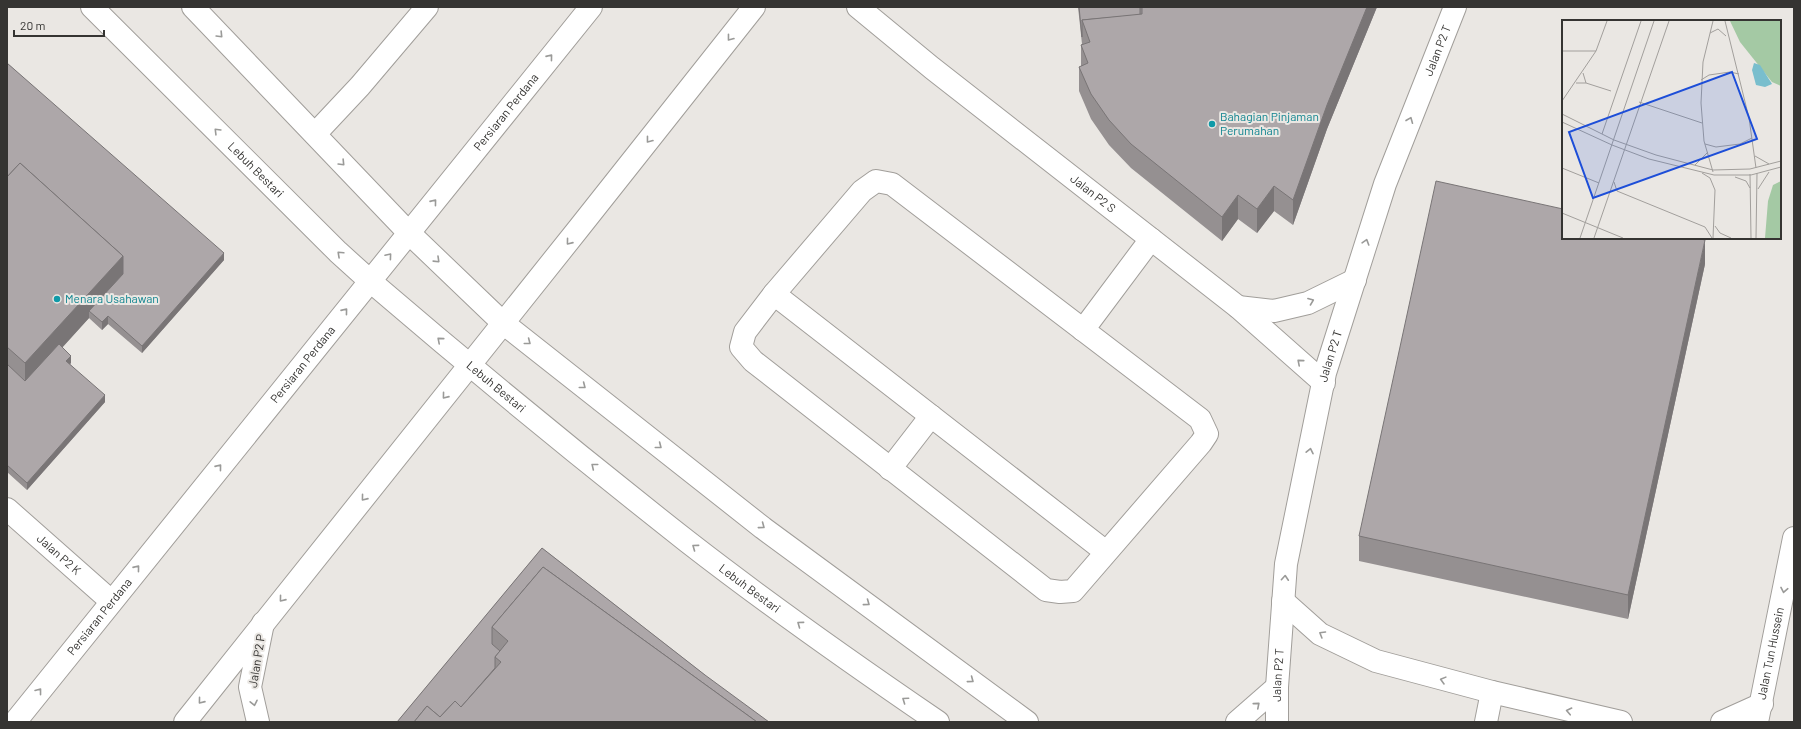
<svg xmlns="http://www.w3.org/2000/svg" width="1801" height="729" font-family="Barlow,sans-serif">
	<rect width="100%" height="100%" fill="#eae7e3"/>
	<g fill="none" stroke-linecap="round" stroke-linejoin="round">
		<!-- minor casing -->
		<g stroke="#a19e9a" stroke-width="24">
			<g id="minor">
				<path id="s1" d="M92,7L338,252L369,280"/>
				<path d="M193,7L409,233"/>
				<path id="s2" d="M858,7L932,68L1238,307L1324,383"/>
				<path d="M315,134L360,86L427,7"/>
				<path d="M876,181L892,184L1200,419L1207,434L1201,443L1073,591L1060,592L1046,590L753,361L741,347L745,332L774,294L862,191Z"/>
				<path d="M774,294L1106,552"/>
				<path d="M1238,307L1274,311L1308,303L1355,280"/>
				<path d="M1083,330L1151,239"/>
				<path d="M890,469L931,416"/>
				<path id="s3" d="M7,509L111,601"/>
				<path d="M1283,601L1320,634L1376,661L1492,692L1621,722"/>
				<path d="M258,722L250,687L263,623"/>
				<path d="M1237,722L1277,687"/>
				<path id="s4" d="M1277,722V687L1286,564L1325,373L1385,184L1455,7"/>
				<path d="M1486,722L1492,692"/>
				<path d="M1722,722L1762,704"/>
				<path id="s5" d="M1757,722L1794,538"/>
			</g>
		</g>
		<!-- major casing -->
		<g stroke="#a19e9a" stroke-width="24">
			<g id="major">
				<path d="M409,233L503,323L763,528L1027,722"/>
				<path id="s6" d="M369,280C474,370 580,457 688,542C769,605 853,664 938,722"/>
				<path id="s7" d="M15,722L591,7"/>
				<path d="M185,722L579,228L754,7"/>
			</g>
		</g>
		<!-- minor -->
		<use href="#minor" stroke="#fff" stroke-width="22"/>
		<!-- major -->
		<use href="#major" stroke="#fff" stroke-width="22"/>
	</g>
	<!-- wall -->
	<g fill="#959091">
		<path d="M1078,7H1377L1327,129L1293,225L1274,211L1257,233L1238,219L1222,241L1131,168L1109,145L1091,119L1079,91V67L1081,66V45L1082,44Z"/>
		<path d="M7,63L224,260L142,353L108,324L102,330L89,318L62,348L71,363L70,364L105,402L27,490L7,472Z"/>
		<path d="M1705,264L1628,619L1359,561V536Z"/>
		<path d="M542,548L705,675L397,722Z"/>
	</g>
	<!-- shaded-wall -->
	<g fill="#797576">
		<path d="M1367,7H1377L1327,129L1293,225V200L1327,105Z"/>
		<path d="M1274,186V211L1257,233V209Z"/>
		<path d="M1238,195V219L1222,241V217Z"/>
		<path d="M1705,240V264L1628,619V595Z"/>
		<path d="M224,253V260L142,353V346Z"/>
		<path d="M123,256V281L89,311V318L25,388V363Z"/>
		<path d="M108,316V324L102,330V322Z"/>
		<path d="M71,356V363L66,368V361Z"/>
		<path d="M105,395V402L27,490V483Z"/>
	</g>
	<!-- building -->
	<g fill="#ada7a9" stroke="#797576">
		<path d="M1079,7H1140V15L1082,20V37Z"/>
		<path d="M1142,7H1367L1327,105L1293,200L1274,186L1257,209L1238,195L1222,217L1131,144L1109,120L1091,94L1079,67L1088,63L1081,45L1090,42L1082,20L1142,14Z"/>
		<path d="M7,63L224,253L142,346L108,316L102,322L89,311L123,274V256L20,163L7,177Z"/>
		<path d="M20,163L123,256L25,363L7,347V177Z"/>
		<path d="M1436,181L1563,209V238H1696L1705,240L1628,595L1359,536Z"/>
		<path d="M59,344L71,356L66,361L105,395L27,483L7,465V364L25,381Z"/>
		<path d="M542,548L705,675L769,722H757L543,567L492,627V644L500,651L495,657V668L461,707L455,701L440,717L427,706L414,722H397Z"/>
		<path d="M543,567L757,722H414L427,706L440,717L455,701L461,707L501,662L495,657L508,641L492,627Z"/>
	</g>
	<!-- one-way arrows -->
	<defs><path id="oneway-chevron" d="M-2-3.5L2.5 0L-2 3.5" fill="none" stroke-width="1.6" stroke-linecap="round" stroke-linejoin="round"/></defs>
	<g stroke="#9a9a98">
		<use href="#oneway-chevron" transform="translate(220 35) rotate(46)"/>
		<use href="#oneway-chevron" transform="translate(730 38) rotate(128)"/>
		<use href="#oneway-chevron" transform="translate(550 57) rotate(-51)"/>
		<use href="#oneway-chevron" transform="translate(1410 120) rotate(-68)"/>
		<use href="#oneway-chevron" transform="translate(217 131) rotate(-135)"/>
		<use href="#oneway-chevron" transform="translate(649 140) rotate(128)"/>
		<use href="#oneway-chevron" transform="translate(342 163) rotate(46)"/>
		<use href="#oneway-chevron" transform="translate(434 202) rotate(-51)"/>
		<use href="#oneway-chevron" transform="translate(569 242) rotate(129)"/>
		<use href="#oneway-chevron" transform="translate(1366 242) rotate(-73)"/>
		<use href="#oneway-chevron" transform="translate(340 254) rotate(-137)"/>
		<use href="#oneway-chevron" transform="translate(389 256) rotate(-50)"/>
		<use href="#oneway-chevron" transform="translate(437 260) rotate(44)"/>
		<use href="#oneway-chevron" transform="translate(1311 301) rotate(-21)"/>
		<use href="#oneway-chevron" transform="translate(345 311) rotate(-51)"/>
		<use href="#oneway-chevron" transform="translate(440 340) rotate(-139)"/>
		<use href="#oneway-chevron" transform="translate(528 342) rotate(38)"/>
		<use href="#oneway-chevron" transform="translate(1300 362) rotate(-139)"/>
		<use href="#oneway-chevron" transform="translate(583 386) rotate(38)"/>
		<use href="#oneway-chevron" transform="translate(445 396) rotate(129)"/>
		<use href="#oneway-chevron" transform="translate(659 446) rotate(38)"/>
		<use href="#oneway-chevron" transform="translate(1310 451) rotate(-78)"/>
		<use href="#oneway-chevron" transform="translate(594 466) rotate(-141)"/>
		<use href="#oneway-chevron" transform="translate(219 467) rotate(-51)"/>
		<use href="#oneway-chevron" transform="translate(364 498) rotate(129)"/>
		<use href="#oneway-chevron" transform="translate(762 526) rotate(37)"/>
		<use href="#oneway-chevron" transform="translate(695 547) rotate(-144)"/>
		<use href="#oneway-chevron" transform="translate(137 568) rotate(-51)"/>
		<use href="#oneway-chevron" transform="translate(1285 578) rotate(-86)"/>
		<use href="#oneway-chevron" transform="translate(1784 590) rotate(101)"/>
		<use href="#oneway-chevron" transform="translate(282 599) rotate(129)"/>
		<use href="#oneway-chevron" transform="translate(867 603) rotate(36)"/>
		<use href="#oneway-chevron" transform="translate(800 624) rotate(-144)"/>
		<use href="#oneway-chevron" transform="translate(1322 634) rotate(-149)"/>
		<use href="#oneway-chevron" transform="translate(971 680) rotate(37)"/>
		<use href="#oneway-chevron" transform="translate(1443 680) rotate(-165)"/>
		<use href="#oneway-chevron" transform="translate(39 691) rotate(-52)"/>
		<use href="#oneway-chevron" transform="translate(905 700) rotate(-145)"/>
		<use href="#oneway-chevron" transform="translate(201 701) rotate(129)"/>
		<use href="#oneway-chevron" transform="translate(254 703) rotate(78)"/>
		<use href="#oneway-chevron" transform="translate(1257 705) rotate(-41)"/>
		<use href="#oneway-chevron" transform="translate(1569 711) rotate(-168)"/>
	</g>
	<!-- markers -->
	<g fill="#0f9aa8" stroke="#eae7e3" stroke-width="1.5">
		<circle cx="1212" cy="124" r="4"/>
		<circle cx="57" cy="299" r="4"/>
	</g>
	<g text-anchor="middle" stroke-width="4" stroke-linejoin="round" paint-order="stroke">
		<!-- street labels -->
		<g font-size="12" fill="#353432" stroke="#eae7e3">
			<text dy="4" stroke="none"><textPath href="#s4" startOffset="695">Jalan P2 T</textPath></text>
			<text dy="4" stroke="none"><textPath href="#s7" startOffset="783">Persiaran Perdana</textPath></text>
			<text dy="4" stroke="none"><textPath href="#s1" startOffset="231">Lebuh Bestari</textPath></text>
			<text dy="4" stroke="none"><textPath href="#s2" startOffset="300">Jalan P2 S</textPath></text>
			<text dy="4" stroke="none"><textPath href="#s4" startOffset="371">Jalan P2 T</textPath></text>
			<text dy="4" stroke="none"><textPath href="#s7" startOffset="459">Persiaran Perdana</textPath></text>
			<text dy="4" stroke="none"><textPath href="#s6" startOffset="166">Lebuh Bestari</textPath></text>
			<text dy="4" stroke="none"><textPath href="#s3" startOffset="69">Jalan P2 K</textPath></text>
			<text dy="4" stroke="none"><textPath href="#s6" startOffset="490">Lebuh Bestari</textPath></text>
			<text dy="4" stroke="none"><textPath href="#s7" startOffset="135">Persiaran Perdana</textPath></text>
			<text dy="4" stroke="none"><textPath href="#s5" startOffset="70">Jalan Tun Hussein</textPath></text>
			<text transform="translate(257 661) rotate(-81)" y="4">Jalan P2 P</text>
			<text dy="4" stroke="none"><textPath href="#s4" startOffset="47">Jalan P2 T</textPath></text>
		</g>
		<!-- culture labels -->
		<g font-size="12" fill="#0d838f" stroke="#eae7e3" text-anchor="start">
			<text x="1220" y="121">Bahagian Pinjaman<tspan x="1220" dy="14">Perumahan</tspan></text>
			<text x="65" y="303">Menara Usahawan</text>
		</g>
	</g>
	<!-- overview -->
	<g transform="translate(1562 20)">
		<rect width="219" height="219" fill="#eae7e3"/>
		<path d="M168,1H219V66L210,62L178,22ZM219,161V218H203L206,181L211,165Z" fill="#a4c9a4"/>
		<path d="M192,43L198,45L210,64L203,67L194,65L190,50Z" fill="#79becd"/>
		<path fill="none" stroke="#a29f9c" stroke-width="1" d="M151,1L141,42L139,83L142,121L151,152M163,1L187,98L194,148M148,13L156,9L164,16M0,31H34M139,60L147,55L168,52L177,54M14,63H24L21,53M24,63L49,71M0,81L34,31L45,1M77,82L140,103M0,94L52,120M0,102L50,125M40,114L79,1M52,120L94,135L151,150L188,149L219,141M143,124L154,127L178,124L190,118M50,125L87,139L152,155H189L219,147M193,136L207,144M133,145L146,132M0,148L37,163M140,153L148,158L153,170L151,218M188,154L189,218M173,157L184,161L188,168M52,162L55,171L143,207L150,218M196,169L207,152M0,193L61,218M153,206L158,213L169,218M18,218L92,1M32,218L107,1M194,218L195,153"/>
		<path fill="#1d4ed8" fill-opacity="0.15" stroke="#1d4ed8" stroke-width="2" d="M170,52L195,119L31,178L7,112Z"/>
		<rect width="219" height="219" fill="none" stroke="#353432" stroke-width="2"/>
	</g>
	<!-- border -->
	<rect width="1801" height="729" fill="none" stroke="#353432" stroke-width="16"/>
	<!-- scale -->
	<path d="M14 30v6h90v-6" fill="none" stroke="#353432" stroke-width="2"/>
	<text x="20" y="30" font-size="12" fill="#353432" stroke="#eae7e3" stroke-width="3" paint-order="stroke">20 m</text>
</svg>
